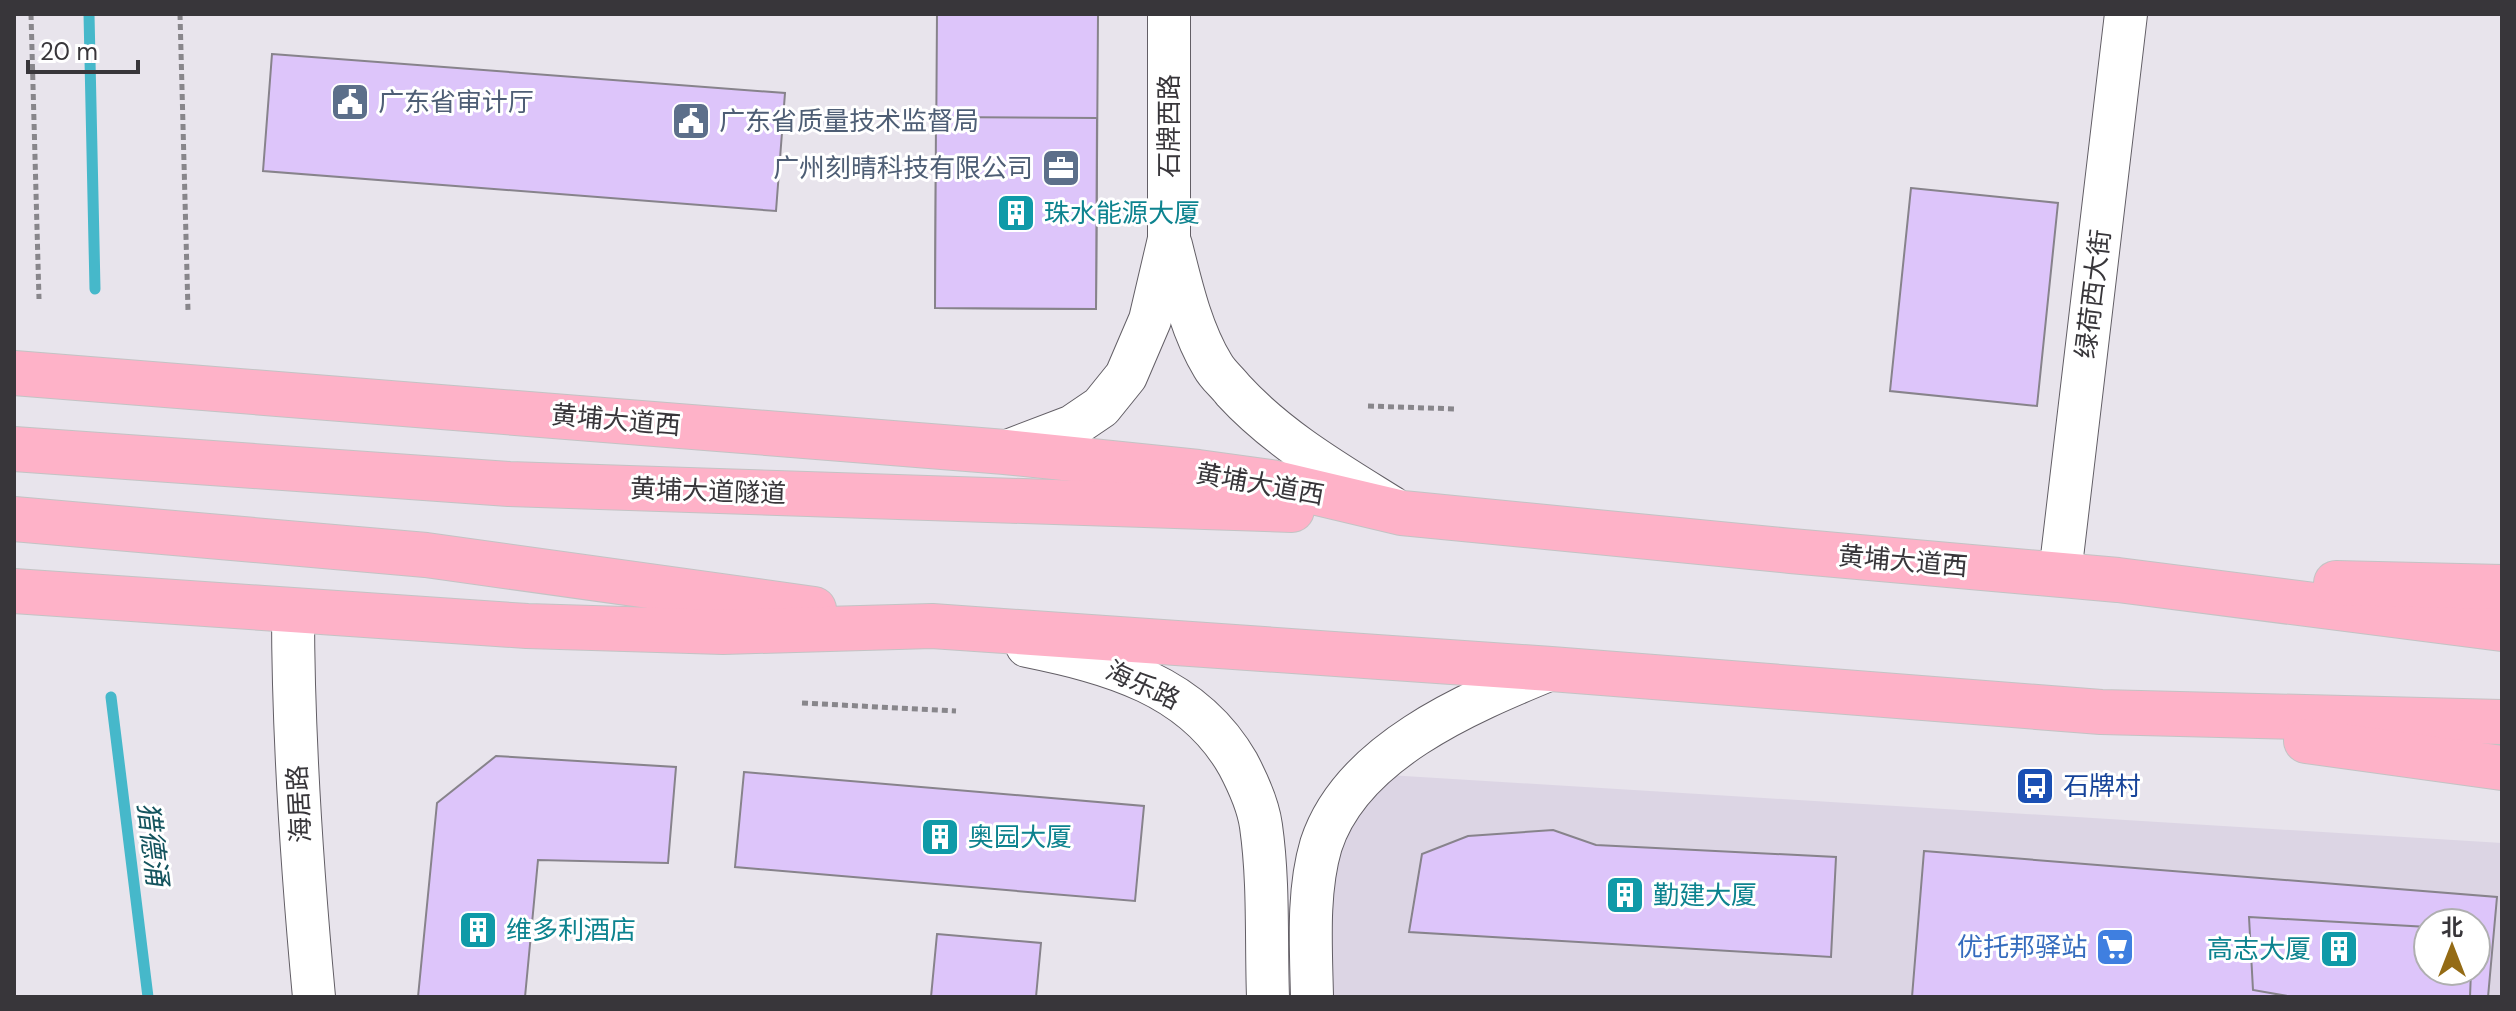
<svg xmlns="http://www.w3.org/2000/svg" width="2516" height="1011" font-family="'DM Sans','Noto Sans SC',sans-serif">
	<rect width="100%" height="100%" fill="#e8e4ec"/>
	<!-- built -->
	<path fill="#dcd5e4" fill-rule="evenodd" d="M1388,775L2502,843V997H1331L1329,900L1345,832ZM2428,923H2476V971H2428Z"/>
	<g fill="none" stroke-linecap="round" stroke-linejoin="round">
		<!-- stream -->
		<g stroke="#46b8ca" stroke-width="11">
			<path d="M89,14L95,289"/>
			<path d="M111,697L148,997"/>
		</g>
	</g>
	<!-- building -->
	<g fill="#ddc5fa" stroke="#87838b" stroke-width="2" fill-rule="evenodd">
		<path d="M937,14H1098L1096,309L935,308Z"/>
		<path d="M272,54L785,93L776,211L263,171Z"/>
		<path d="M936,117L1097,118L1096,309L935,308Z"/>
		<path d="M1911,188L2058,203L2037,406L1890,391Z"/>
		<path d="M496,756L676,767L668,863L538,860L525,997H418L437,803Z"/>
		<path d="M744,772L1144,806L1135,901L735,867Z"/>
		<path d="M1553,830L1596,845L1836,857L1831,957L1409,932L1422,854L1468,836Z"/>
		<path d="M1924,851L2497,897L2488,997H1912ZM2428,923H2476V971H2428Z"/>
		<path d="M2249,917L2428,927V971H2471L2470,997H2293L2253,990Z"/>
		<path d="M937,934L1041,943L1036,997H931Z"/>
	</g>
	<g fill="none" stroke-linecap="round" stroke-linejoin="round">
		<!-- minor casing -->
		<g stroke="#625e65" stroke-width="44">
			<g id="minor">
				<path d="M1171,245C1181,285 1191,330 1213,366C1218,375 1227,382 1233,390C1278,439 1335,472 1391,507"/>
				<path d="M1005,452L1073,426L1101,407L1126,376L1150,320L1169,239V14"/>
				<path d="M2060,574L2126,14"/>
				<path d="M293,611C293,740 302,868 314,997"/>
				<path d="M1027,646C1110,663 1193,685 1238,764C1248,783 1258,804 1261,826C1269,882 1266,941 1268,997"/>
				<path d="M1312,997C1311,948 1307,892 1321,845C1351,752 1468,703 1551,669"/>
			</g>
		</g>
		<!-- major casing -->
		<g stroke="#c3c3c4" stroke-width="46">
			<g id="major">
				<path d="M14,373L1005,452L1198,472L1271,482L1402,513L1791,551L2118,580L2502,629"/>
				<path d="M14,449L509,484L1292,510"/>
				<path d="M14,519L426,555L814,609"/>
				<path d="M2336,583L2502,587"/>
				<path d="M14,591L527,626L723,632L932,626L1551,669L2101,712L2502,722"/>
				<path d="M2306,741L2502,768"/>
			</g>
		</g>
		<!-- path -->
		<g stroke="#88868b" stroke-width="5" stroke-dasharray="6 4" stroke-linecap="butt">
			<path d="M31,14L39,299"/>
			<path d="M180,14L188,311"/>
			<path d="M1368,406L1457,409"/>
			<path d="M802,703L956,711"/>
		</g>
		<!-- minor -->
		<use href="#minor" stroke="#fff" stroke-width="42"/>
		<!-- major -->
		<use href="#major" stroke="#feb2c8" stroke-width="44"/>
	</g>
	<!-- icons -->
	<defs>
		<g id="civic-square" transform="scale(2)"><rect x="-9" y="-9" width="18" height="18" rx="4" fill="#5c6f8a" stroke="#fff"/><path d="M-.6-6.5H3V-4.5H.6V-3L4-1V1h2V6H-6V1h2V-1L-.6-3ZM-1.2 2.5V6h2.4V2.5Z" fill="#fff"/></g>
		<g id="office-square" transform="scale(2)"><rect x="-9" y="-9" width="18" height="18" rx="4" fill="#5c6f8a" stroke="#fff"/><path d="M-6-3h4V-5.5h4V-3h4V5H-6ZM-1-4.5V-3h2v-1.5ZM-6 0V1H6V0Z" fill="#fff"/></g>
		<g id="building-square" transform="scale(2)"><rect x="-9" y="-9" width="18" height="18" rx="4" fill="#0f9aa8" stroke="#fff"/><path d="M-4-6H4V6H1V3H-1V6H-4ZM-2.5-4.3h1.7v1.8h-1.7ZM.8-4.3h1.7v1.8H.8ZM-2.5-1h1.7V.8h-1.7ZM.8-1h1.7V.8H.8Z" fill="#fff"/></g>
		<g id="bus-square" transform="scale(2)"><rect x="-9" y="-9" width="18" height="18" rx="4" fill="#1a4fb4" stroke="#fff"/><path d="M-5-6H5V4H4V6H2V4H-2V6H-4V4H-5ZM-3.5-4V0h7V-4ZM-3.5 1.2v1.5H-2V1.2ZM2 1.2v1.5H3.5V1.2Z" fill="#fff"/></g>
		<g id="supermarket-square" transform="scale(2)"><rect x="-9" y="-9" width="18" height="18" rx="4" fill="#3f7fe0" stroke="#fff"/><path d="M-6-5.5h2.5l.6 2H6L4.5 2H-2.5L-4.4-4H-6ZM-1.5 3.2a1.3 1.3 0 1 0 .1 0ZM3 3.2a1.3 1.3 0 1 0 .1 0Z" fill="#fff"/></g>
	</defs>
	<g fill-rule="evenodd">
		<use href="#civic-square" x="350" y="102"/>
		<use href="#civic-square" x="691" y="121"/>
		<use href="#office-square" x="1061" y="168"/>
		<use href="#building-square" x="1016" y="213"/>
		<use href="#bus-square" x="2035" y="786"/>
		<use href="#building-square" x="940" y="837"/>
		<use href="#building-square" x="1625" y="895"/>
		<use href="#building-square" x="478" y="930"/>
		<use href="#supermarket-square" x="2115" y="947"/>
		<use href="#building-square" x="2339" y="949"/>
	</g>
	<g text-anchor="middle" stroke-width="6" stroke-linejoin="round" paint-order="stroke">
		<!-- service labels -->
		<g font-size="26" fill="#4e5e75" stroke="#fff" text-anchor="start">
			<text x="378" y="111">广东省审计厅</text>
			<text x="719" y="130">广东省质量技术监督局</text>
			<text x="1033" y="177" text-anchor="end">广州刻晴科技有限公司</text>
		</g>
		<!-- street labels -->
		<g font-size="26" fill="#38363a" stroke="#fff">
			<text transform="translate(1169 126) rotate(-90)" y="9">石牌西路</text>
			<text transform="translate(2093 294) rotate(-83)" y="9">绿荷西大街</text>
			<text transform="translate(616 420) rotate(5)" y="9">黄埔大道西</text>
			<text transform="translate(1260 484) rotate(10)" y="9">黄埔大道西</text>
			<text transform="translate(708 491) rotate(2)" y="9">黄埔大道隧道</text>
			<text transform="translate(1903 561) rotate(5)" y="9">黄埔大道西</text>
			<text transform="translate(1143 685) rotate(25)" y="9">海乐路</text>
			<text transform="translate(299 804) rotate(-93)" y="9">海居路</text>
		</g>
		<!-- culture labels -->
		<g font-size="26" fill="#0d838f" stroke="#fff" text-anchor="start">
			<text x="1044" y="222">珠水能源大厦</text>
			<text x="968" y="846">奥园大厦</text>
			<text x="1653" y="904">勤建大厦</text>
			<text x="506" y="939">维多利酒店</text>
			<text x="2311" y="958" text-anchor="end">高志大厦</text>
		</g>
		<!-- transit labels -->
		<g font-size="26" fill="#164399" stroke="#fff" text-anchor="start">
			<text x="2063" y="795">石牌村</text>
		</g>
		<!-- shop labels -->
		<g font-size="26" fill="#366cbe" stroke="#fff" text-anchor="end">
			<text x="2087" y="956">优托邦驿站</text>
		</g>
		<!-- water labels -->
		<g font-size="28" font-style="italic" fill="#14545e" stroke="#fff">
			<text transform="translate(153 844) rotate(83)" y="10">猎德涌</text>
		</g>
	</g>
	<!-- border -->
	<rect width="2516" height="1011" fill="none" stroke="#38363a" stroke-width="32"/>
	<!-- north arrow -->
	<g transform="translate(2452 947)"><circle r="38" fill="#ffffff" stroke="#afafb0" stroke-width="2"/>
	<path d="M0-6L14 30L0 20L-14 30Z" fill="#946b15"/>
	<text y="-12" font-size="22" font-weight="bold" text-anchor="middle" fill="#38363a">北</text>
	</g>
	<!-- scale -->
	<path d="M28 60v12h110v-12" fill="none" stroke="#38363a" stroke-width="4"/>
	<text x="40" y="60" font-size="24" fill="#38363a" stroke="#ffffff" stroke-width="6" paint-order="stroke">20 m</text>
</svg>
